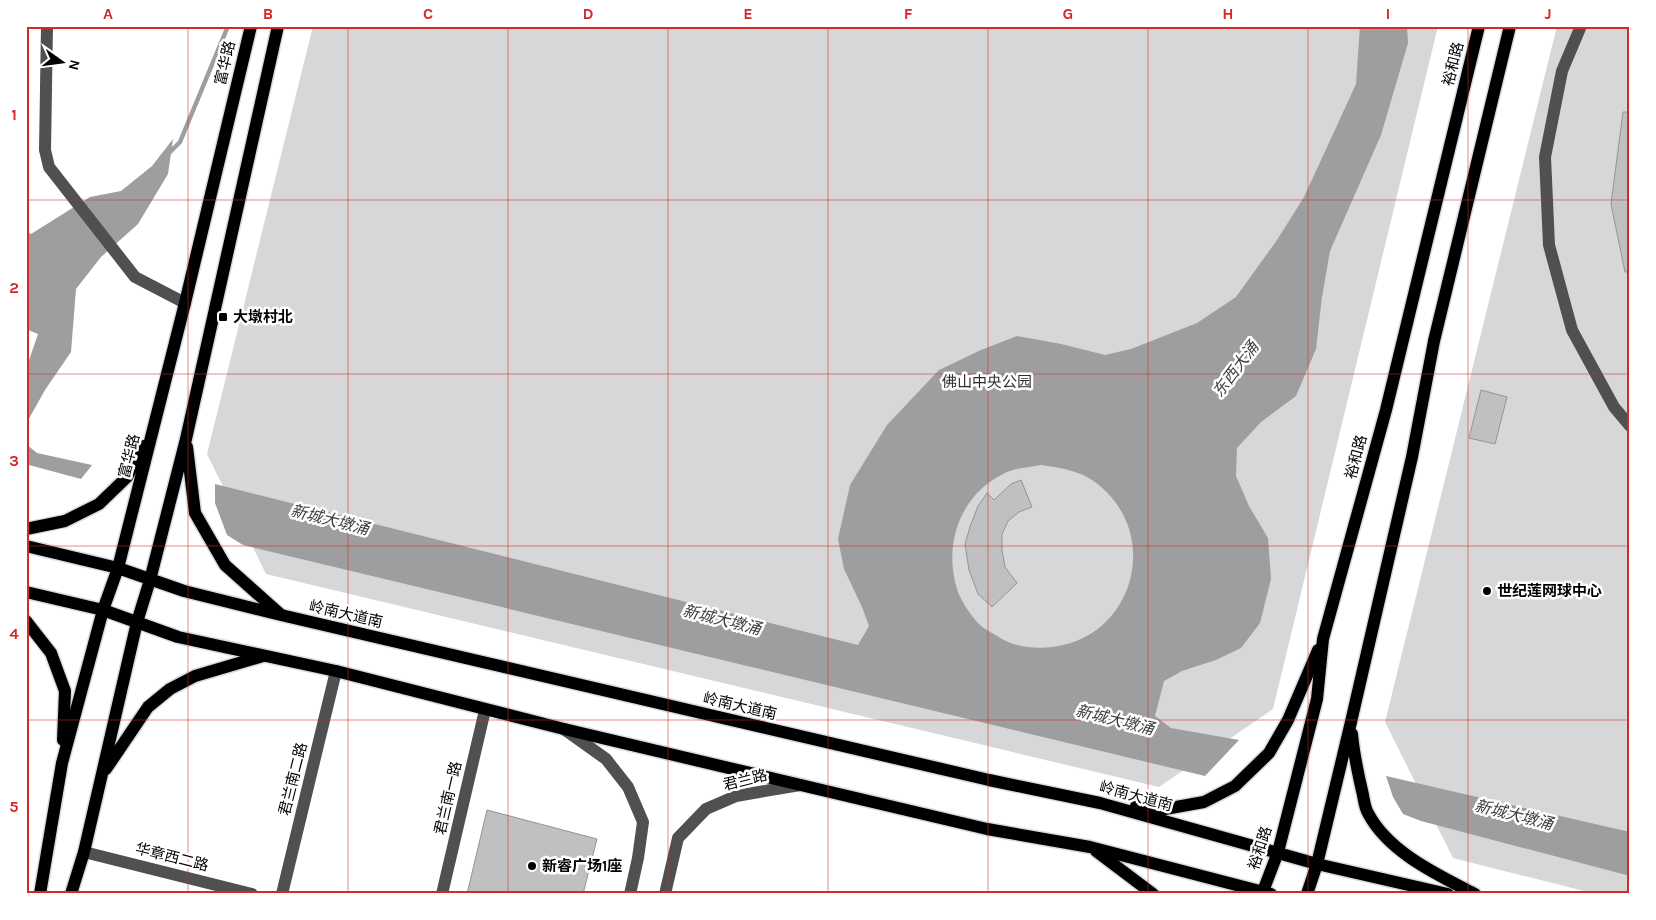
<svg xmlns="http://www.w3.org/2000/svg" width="1656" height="920" font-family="Karla,'Noto Sans SC',sans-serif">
	<rect width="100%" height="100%" fill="#fff"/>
	<!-- green -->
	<g fill="#d7d7d7">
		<path d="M313,26H1438L1273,709L1159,787L266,574L207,454Z"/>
		<path d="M1557,26H1630V894H1596L1453,858L1385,722Z"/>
	</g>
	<!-- water -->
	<g fill="#9e9e9e" fill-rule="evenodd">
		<path d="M1360,26H1407L1408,43L1381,135L1330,251L1322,297L1316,349L1296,396L1261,422L1237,448L1236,476L1249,506L1268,538L1271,579L1260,623L1241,648L1216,660L1182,671L1164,681L1155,716L1171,728L1239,740L1205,776L243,545L227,535L215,503V484L858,645L869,626L862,607L844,569L838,539L850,485L887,425L939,370L981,350L1017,336L1061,344L1105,355L1131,349L1197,323L1236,297L1277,240L1304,197L1356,84ZM1041,465C1062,468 1083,471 1100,486C1162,538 1132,638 1052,647C1033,649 1013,647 997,636C991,632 984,629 979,624C971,616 962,602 958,592C942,545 960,493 1007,472C1017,468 1030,467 1041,465Z"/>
		<path d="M173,139L168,174L138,224L101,257L76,289L71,352L45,390L26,424V369L38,334L26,329V231L31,234L90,197L121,191L152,166Z"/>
		<path d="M26,444L37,453L92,465L81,479L29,465L26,469Z"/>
		<path d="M1386,776L1630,832V876L1421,821L1403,814L1393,797Z"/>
	</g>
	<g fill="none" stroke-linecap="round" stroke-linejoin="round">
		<!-- stream -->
		<path stroke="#9e9e9e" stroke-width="4.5" d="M169,153L180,142L228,26"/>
	</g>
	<!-- building -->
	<g fill="#c0c0c0" stroke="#949494">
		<path d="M1623,112H1630V272H1625L1611,204Z"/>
		<path d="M1481,390L1507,397L1495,444L1469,438Z"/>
		<path d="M1021,480L1032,507L1019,512L1008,521L1002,534V550L1005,567L1017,583L992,607L978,594L969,570L965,544L970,527L978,506L987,493L994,500L1011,484Z"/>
		<path d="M487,810L597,839L583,894H467Z"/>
	</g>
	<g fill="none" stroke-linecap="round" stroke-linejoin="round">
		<!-- major casing -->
		<g stroke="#dbdbdb" stroke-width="15">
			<g id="major">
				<path d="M187,447L195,513L225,565L280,614"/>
				<path d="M26,529L65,521L99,504L127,477L144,446"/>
				<path d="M26,546L118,568L184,591L281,615L989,780L1100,803L1317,864L1448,894"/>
				<path d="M26,592L103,610L178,637L336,671L564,729L987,829L1090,847L1271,894"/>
				<path d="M26,621L51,653L65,691L63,740"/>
				<path d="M1352,734C1354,755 1358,774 1363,795C1364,801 1365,808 1368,813C1388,852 1438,875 1475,894"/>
				<path d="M106,769L148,707L170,689L195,676L263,656"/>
				<path d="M1136,806L1165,809L1204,802L1235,786L1269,753L1288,720L1318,650"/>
				<path d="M1096,851L1153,894"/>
				<path d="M40,894L62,763L103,610L118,568L185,303L251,26"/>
				<path d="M71,894L84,852L137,622L150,580L186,439L278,26"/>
				<path d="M1262,894L1278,852L1317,699L1323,639L1386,410L1479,26"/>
				<path d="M1307,894L1317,864L1351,722L1412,457L1434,341L1510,26"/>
			</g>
		</g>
		<!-- minor -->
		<g stroke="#505050" stroke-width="12">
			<path d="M47,26L45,150L49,167L135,277L185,303"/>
			<path d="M1581,26L1562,71L1545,157L1549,245L1572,330L1614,407L1630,426"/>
			<path d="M564,729L606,759L628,787L643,822L638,858L630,894"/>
			<path d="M84,852L252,894"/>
			<path d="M282,894L336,671"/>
			<path d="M442,894L485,710"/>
			<path d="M665,894L678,838L706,809L736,796L800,785"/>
		</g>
		<!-- major -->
		<use href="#major" stroke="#000" stroke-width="12"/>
	</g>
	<!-- grid -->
	<path fill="none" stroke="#d62828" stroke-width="1" stroke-opacity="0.55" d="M188,26V894M348,26V894M508,26V894M668,26V894M828,26V894M988,26V894M1148,26V894M1308,26V894M1468,26V894M26,200H1630M26,374H1630M26,546H1630M26,720H1630"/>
	<!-- markers -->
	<g fill="#000" stroke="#fff" stroke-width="2">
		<rect x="218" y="312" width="10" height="10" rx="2.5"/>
		<circle cx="1487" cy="591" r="5"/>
		<circle cx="532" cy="866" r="5"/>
	</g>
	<g text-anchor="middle" stroke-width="5" stroke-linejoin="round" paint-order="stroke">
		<!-- street labels -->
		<g font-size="15" fill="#000" stroke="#fff">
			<text transform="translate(225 63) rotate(-77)" y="5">富华路</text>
			<text transform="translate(1453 64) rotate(-76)" y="5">裕和路</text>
			<text transform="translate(129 456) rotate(-76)" y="5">富华路</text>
			<text transform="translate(1356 457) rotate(-75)" y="5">裕和路</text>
			<text transform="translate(346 614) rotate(13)" y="5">岭南大道南</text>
			<text transform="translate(740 706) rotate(13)" y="5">岭南大道南</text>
			<text transform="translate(293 779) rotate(-76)" y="5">君兰南二路</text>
			<text transform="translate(745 780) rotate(-14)" y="5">君兰路</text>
			<text transform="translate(1136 796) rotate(15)" y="5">岭南大道南</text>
			<text transform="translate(448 798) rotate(-77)" y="5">君兰南一路</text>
			<text transform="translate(1260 848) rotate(-72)" y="5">裕和路</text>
			<text transform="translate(172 857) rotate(14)" y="5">华章西二路</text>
		</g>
		<!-- poi labels -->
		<g font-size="15" font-weight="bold" fill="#000" stroke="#fff" text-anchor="start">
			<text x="233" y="322">大墩村北</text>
			<text x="1497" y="596">世纪莲网球中心</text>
			<text x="542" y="871">新睿广场1座</text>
		</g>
		<!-- park labels -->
		<g font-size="15" fill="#2e2e2e" stroke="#fff">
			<text x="987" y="387">佛山中央公园</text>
		</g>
		<!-- water labels -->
		<g font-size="16" font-style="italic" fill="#3f3f3f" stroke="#fff">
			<text transform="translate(1235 369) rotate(-53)" y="6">东西大涌</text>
			<text transform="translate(330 519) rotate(14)" y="6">新城大墩涌</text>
			<text transform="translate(722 619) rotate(14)" y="6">新城大墩涌</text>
			<text transform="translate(1115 719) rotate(14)" y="6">新城大墩涌</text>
			<text transform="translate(1514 814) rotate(14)" y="6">新城大墩涌</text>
		</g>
	</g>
	<!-- border -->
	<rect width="1656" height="920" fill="none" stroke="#ffffff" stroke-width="55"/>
	<!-- north arrow -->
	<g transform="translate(62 62) rotate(104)" stroke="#ffffff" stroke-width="4" paint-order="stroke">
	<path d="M0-4L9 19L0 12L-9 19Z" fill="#000000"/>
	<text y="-8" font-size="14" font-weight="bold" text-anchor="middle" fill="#000000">N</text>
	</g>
	<rect x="28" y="28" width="1600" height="864" fill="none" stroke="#d62828" stroke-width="2"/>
	<g font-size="16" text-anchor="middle" font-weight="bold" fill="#d62828">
		<text x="108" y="19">A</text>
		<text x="268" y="19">B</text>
		<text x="428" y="19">C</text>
		<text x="588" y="19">D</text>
		<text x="748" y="19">E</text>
		<text x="908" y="19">F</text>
		<text x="1068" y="19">G</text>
		<text x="1228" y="19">H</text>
		<text x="1388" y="19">I</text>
		<text x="1548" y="19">J</text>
		<text x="14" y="120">1</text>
		<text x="14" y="293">2</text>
		<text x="14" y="466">3</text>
		<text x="14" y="639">4</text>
		<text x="14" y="812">5</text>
	</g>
</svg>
